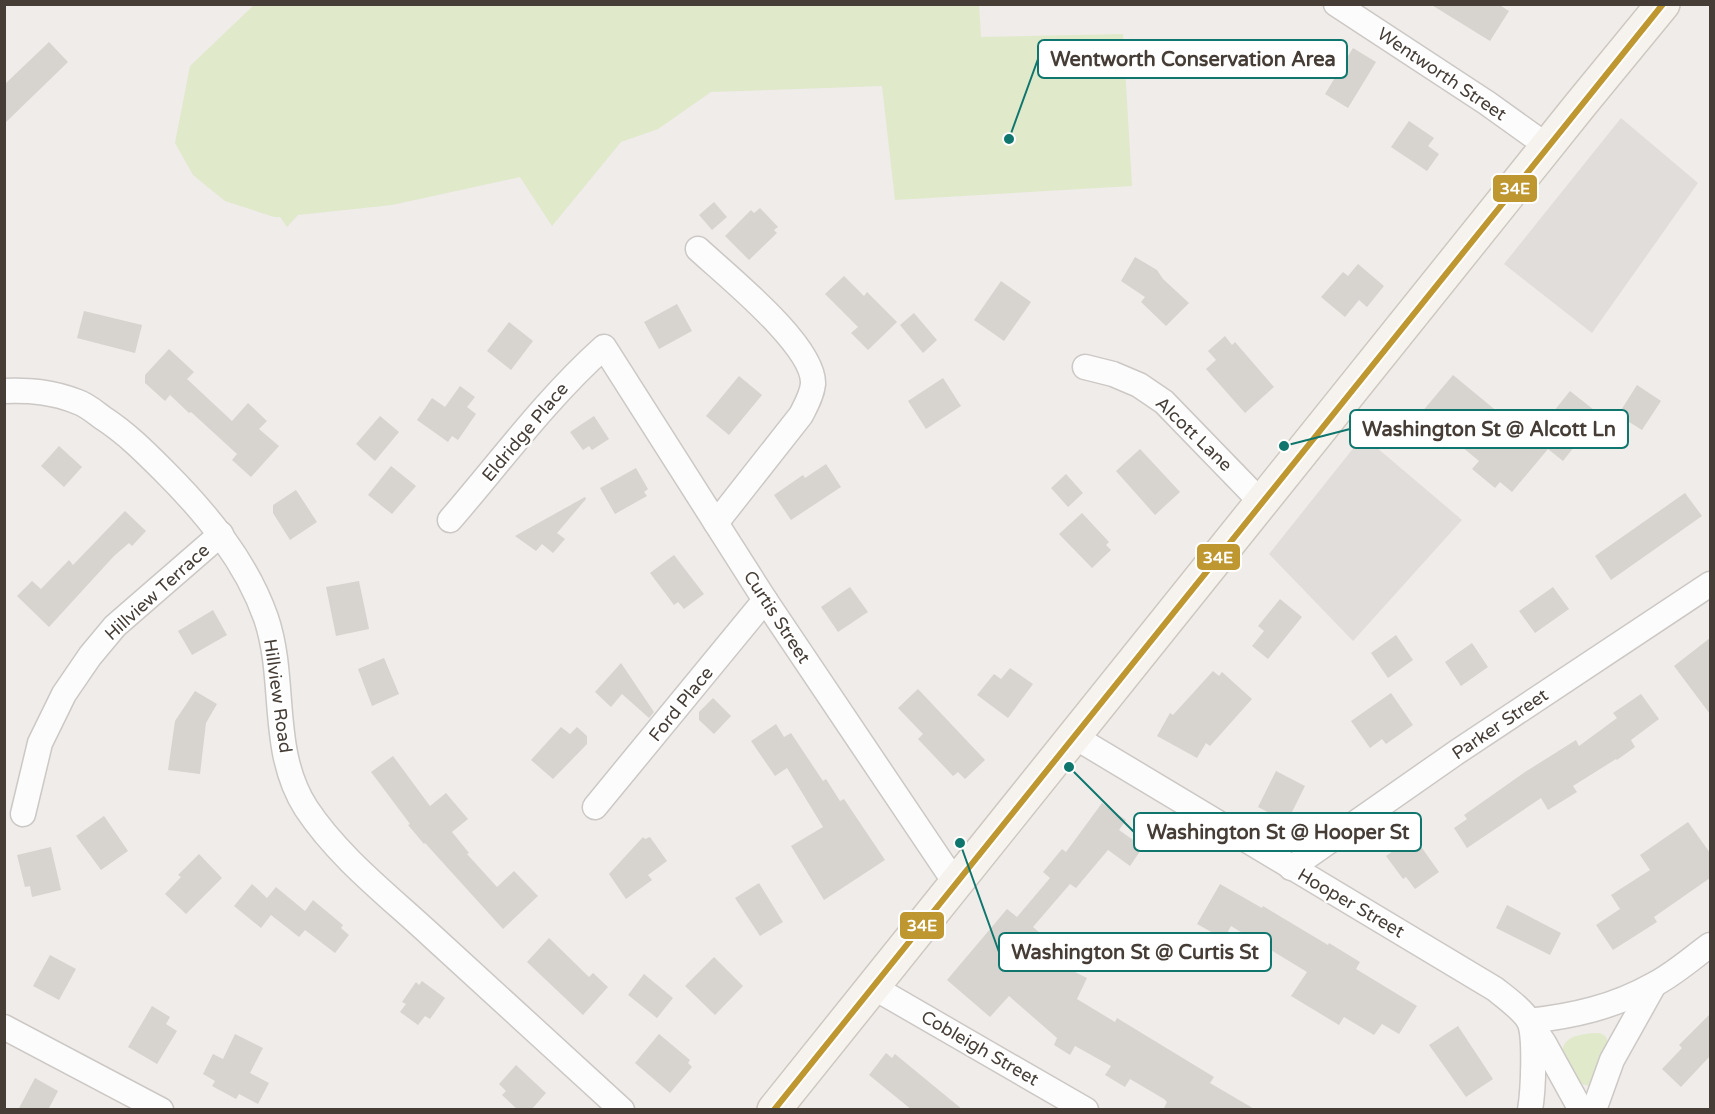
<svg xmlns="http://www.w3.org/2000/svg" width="1715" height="1114" font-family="'Varela Round',sans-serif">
	<rect width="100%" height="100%" fill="#efece9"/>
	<!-- green -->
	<g fill="#e0e9ca">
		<path d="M979,4L981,37L1123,34L1132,186L895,200L882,86L711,92L658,129L621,142L552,226L520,177L392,205L298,215L287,227L280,217H274L225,201L193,175L175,143L190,66L254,5Z"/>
		<path d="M1600,1033C1603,1035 1605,1035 1607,1039C1609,1047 1596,1073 1593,1082L1589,1086L1579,1083L1563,1051C1562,1035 1587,1033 1600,1033Z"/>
	</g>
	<!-- parking -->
	<g fill="#e1ddda">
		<path d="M1621,118L1698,183L1592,333L1504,264Z"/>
		<path d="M1363,436L1462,520L1353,641L1269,554Z"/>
	</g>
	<!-- building -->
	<g fill="#d7d4d0">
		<path d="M1430,4H1498L1509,11L1490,41Z"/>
		<path d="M49,42L68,62L4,124V85Z"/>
		<path d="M1353,48L1376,62L1348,108L1325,94Z"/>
		<path d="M1409,121L1434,138L1428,146L1439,154L1427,171L1391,147Z"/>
		<path d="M714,202L727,217L712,230L699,215Z"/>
		<path d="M760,208L778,227L774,230L777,233L749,260L725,236L751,210L754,213Z"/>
		<path d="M1135,257L1157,270L1163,279L1189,303L1166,326L1141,302L1145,297L1121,281Z"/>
		<path d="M1358,264L1384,286L1367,307L1359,300L1345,317L1321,297L1343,272L1348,276Z"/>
		<path d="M844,276L864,296L867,292L897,322L868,350L851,333L858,327L825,294Z"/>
		<path d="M1001,281L1031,302L1004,341L974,320Z"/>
		<path d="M677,304L692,331L659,349L644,322Z"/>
		<path d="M84,311L142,325L135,353L77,338Z"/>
		<path d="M914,313L937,340L923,353L900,325Z"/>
		<path d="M509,322L533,341L511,370L487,351Z"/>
		<path d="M1225,336L1232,345L1235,342L1274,387L1245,413L1206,369L1216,360L1208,351Z"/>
		<path d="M169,349L194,372L187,379L232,421L248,403L267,421L259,429L279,446L251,477L232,460L237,454L191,412L189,413L170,395L165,401L145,383V375Z"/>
		<path d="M1453,375L1510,422L1517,414L1538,431L1570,391L1603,417L1578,449L1574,447L1563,461L1548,449L1512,492L1500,482L1495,488L1472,469L1479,461L1421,413Z"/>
		<path d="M739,376L762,395L729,435L706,416Z"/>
		<path d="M943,378L961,406L926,429L908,401Z"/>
		<path d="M1637,385L1661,401L1642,430L1618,415Z"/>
		<path d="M460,386L475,397L467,407L476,414L458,440L452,436L448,442L417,420L432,398L445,407Z"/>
		<path d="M380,416L399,432L375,461L356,444Z"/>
		<path d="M594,416L609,439L592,450L589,446L583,450L570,432Z"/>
		<path d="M59,446L82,467L64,487L41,466Z"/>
		<path d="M1140,449L1180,492L1155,515L1116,471Z"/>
		<path d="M826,464L841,487L791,520L774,495L803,475L805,478Z"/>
		<path d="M391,466L416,486L392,514L368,495Z"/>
		<path d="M636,468L648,489L644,492L647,496L615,514L600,488Z"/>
		<path d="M1066,474L1083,493L1068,507L1051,488Z"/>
		<path d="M296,490L317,522L290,540L273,513V505Z"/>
		<path d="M1685,493L1702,516L1611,580L1595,556Z"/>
		<path d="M585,497L586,499L557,533L565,539L553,553L542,544L536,551L515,536Z"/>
		<path d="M125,511L146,531L132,546L129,543L114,556L49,627L17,596L32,581L41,589L69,560L73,565Z"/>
		<path d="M1082,513L1109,542L1106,545L1111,550L1092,568L1059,534Z"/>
		<path d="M674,555L704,594L684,609L678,602L674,605L650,573Z"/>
		<path d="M359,581L369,629L336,636L326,587Z"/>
		<path d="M850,587L868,612L838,632L821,607Z"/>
		<path d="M1553,587L1569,609L1535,633L1519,611Z"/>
		<path d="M1280,599L1302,617L1268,659L1252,646L1264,631L1258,626Z"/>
		<path d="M213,610L227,635L192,655L178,631Z"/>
		<path d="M1396,635L1413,660L1388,678L1371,653Z"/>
		<path d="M1710,638V714L1674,666Z"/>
		<path d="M1472,643L1488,667L1461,686L1445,662Z"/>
		<path d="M384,658L399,694L372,706L358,669Z"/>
		<path d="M621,663L654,712L649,718L622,694L611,707L595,692Z"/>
		<path d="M1010,668L1033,684L1008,718L977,695L994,674L1001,679Z"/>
		<path d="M1213,671L1219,676L1222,672L1252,699L1210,746L1206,743L1197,758L1157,736L1170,713L1173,715Z"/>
		<path d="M918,689L985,760L965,779L958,772L953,776L918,739L923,734L898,708Z"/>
		<path d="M195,691L217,704L206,723L200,774L168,770L175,721Z"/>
		<path d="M1391,693L1413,725L1386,744L1382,739L1370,748L1351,721Z"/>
		<path d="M1641,694L1659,719L1631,740L1635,747L1617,760L1616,759L1573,786L1577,792L1548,810L1541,798L1467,848L1454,828L1467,819L1464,815L1525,772L1576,740L1579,746L1617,718L1613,713Z"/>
		<path d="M713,698L731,716L714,734L699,720V712Z"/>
		<path d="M776,724L784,737L791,733L823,781L826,779L840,801L844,799L885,860L824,900L791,846L823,827L787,768L775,776L751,741Z"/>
		<path d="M561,727L570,734L577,727L587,736V744L553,779L531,760Z"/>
		<path d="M393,756L430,806L446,793L468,819L452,832L469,853L467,854L497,887L514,871L538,896L503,929L425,843L424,844L408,825L410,824L371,772Z"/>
		<path d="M1276,771L1305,786L1287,822L1258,807Z"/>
		<path d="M1102,803L1126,820L1119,830L1143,847L1130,866L1108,850L1076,888L1070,884L1033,927L1040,933L1034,940L1067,968L1087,978L1077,999L1115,1022L1117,1018L1214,1077L1210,1083L1256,1110H1163L1167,1102L1164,1099L1130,1079L1125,1087L1105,1075L1111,1066L1075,1046L1070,1055L1054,1045L1057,1038L1009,996L990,1017L947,980L1007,909L1017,917L1050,878L1043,872L1062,849L1066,852Z"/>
		<path d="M104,816L128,851L101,870L76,836Z"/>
		<path d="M1688,822L1710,853V878L1654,917L1657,922L1613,950L1596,925L1620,909L1611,895L1650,870L1640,855Z"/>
		<path d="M643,837L645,839L650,837L667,861L648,875L652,880L626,899L609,874Z"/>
		<path d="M1409,840L1417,851L1422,848L1439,872L1415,889L1406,877L1403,879L1386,856Z"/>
		<path d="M51,847L61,890L32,897L30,886L25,887L17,855Z"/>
		<path d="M199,854L222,878L186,914L165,894L181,877L178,875Z"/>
		<path d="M759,883L783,922L760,936L735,898Z"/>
		<path d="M252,884L267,898L276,887L305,911L313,900L343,925L341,928L349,935L335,953L305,930L299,937L271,915L261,928L234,906Z"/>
		<path d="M1220,884L1262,908L1263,906L1328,945L1329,943L1360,962L1356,969L1417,1006L1399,1034L1382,1024L1374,1035L1344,1017L1339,1025L1291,996L1307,972L1231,926L1224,939L1197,924Z"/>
		<path d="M1507,905L1561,933L1550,955L1496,928Z"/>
		<path d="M549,938L589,977L593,973L608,987L583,1015L527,962Z"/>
		<path d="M50,955L76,969L59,1000L33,986Z"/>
		<path d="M714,957L743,986L715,1015L685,986Z"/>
		<path d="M644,974L673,998L657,1018L628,995Z"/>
		<path d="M422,981L445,998L430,1019L425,1016L418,1025L400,1012L406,1004L402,1002L416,982L419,985Z"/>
		<path d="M152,1006L170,1017L166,1024L177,1031L157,1064L128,1047Z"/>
		<path d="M1710,1014V1056L1681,1087L1662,1069L1682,1048L1679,1045Z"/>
		<path d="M1458,1026L1493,1079L1466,1097L1429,1045Z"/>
		<path d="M235,1034L263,1048L250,1073L269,1083L258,1104L239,1094L236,1099L212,1086L215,1081L203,1074L213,1054L223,1059Z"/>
		<path d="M659,1034L690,1060L688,1063L692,1067L670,1093L635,1063Z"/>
		<path d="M886,1053L892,1058L895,1054L963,1110H912L869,1075Z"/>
		<path d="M516,1065L546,1093L531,1110H518L502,1095L506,1091L499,1084Z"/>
		<path d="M35,1078L58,1091L48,1110H18Z"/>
	</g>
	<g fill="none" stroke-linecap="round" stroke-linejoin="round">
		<!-- street casing -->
		<g stroke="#ccc8c5" stroke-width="27">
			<g id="street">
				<path d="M1336,4L1487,103L1547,146"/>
				<path d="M698,249C726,275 815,346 813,384C812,395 806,405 801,415L716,523"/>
				<path d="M1085,367L1113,374L1139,385L1164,402L1261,502"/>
				<path d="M4,391C31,390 53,392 78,402C87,405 96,413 103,418C126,433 144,451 164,471C206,513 246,561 266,618C287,680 269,750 306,808C339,858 389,896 433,937C496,994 559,1052 622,1110"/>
				<path d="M450,520C501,461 546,399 604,347L765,600L956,884"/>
				<path d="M1075,737L1495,989C1505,997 1523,1010 1529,1021C1536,1036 1533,1093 1530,1110"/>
				<path d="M595,807L765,600"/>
				<path d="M23,814L40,743L64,694L90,656L115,626L221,534"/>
				<path d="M1291,868L1457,752L1710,584"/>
				<path d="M873,987L1086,1110"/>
				<path d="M4,1027L161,1110"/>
				<path d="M1581,1110L1544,1043L1529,1021C1573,1016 1614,1007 1653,985C1673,975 1692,958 1710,945"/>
				<path d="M1594,1110L1612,1060L1654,985"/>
			</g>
		</g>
		<!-- secondary casing -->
		<g stroke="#cec8c0" stroke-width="36">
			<path id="secondary" d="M774,1110L1581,104L1663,4"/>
		</g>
		<!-- street -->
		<use href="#street" stroke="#fdfcfc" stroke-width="24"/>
		<!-- secondary -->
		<use href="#secondary" stroke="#f6f3ee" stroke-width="33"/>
		<!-- bus-1 casing -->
		<g stroke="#fff" stroke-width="10">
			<path id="bus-1" d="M774,1110L1663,4"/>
		</g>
		<!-- bus-1 -->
		<use href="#bus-1" stroke="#be9730" stroke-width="6"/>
	</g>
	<g text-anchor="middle" stroke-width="5" stroke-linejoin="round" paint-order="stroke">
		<!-- street labels -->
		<g font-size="18" fill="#453d36" stroke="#fff">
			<text transform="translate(1442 74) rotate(34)" y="6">Wentworth Street</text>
			<text transform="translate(525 432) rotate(-50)" y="6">Eldridge Place</text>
			<text transform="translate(1194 434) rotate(44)" y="6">Alcott Lane</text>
			<text transform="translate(157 592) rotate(-42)" y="6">Hillview Terrace</text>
			<text transform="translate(777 617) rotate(57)" y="6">Curtis Street</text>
			<text transform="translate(278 696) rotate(82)" y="6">Hillview Road</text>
			<text transform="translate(681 704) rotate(-51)" y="6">Ford Place</text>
			<text transform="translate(1500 724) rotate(-34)" y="6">Parker Street</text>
			<text transform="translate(1351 903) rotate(30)" y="6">Hooper Street</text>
			<text transform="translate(980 1048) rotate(30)" y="6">Cobleigh Street</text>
		</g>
	</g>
	<!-- callouts -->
	<path fill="none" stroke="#0f766e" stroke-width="2" d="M1009 139L1038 59M1284 446L1350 429M1069 767L1134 832M960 843L999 952"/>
	<g fill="#0f766e" stroke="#fff" stroke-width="2">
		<circle cx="1009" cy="139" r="6"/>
		<circle cx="1284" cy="446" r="6"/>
		<circle cx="1069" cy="767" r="6"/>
		<circle cx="960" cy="843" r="6"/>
	</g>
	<g fill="#fff" stroke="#0f766e" stroke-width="2">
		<rect x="1038" y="40" width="309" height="38" rx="6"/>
		<rect x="1350" y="410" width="278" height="38" rx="6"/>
		<rect x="1134" y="813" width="287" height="38" rx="6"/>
		<rect x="999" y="933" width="272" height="38" rx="6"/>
	</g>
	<g font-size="20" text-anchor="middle" font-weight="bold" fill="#453d36">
		<text x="1193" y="66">Wentworth Conservation Area</text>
		<text x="1489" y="436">Washington St @ Alcott Ln</text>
		<text x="1278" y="839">Washington St @ Hooper St</text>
		<text x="1135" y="959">Washington St @ Curtis St</text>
	</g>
	<g stroke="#fff" stroke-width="2">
		<rect x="1492" y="174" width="46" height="29" rx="6" fill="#be9730"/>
		<rect x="1196" y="543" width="45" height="28" rx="6" fill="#be9730"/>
		<rect x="899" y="911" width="46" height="29" rx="6" fill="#be9730"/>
	</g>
	<g font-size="16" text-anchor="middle" font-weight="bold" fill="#fff">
		<text x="1515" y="194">34E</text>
		<text x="1218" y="563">34E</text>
		<text x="922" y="931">34E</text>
	</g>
	<!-- border -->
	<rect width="1715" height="1114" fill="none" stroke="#453d36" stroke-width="12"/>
</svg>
